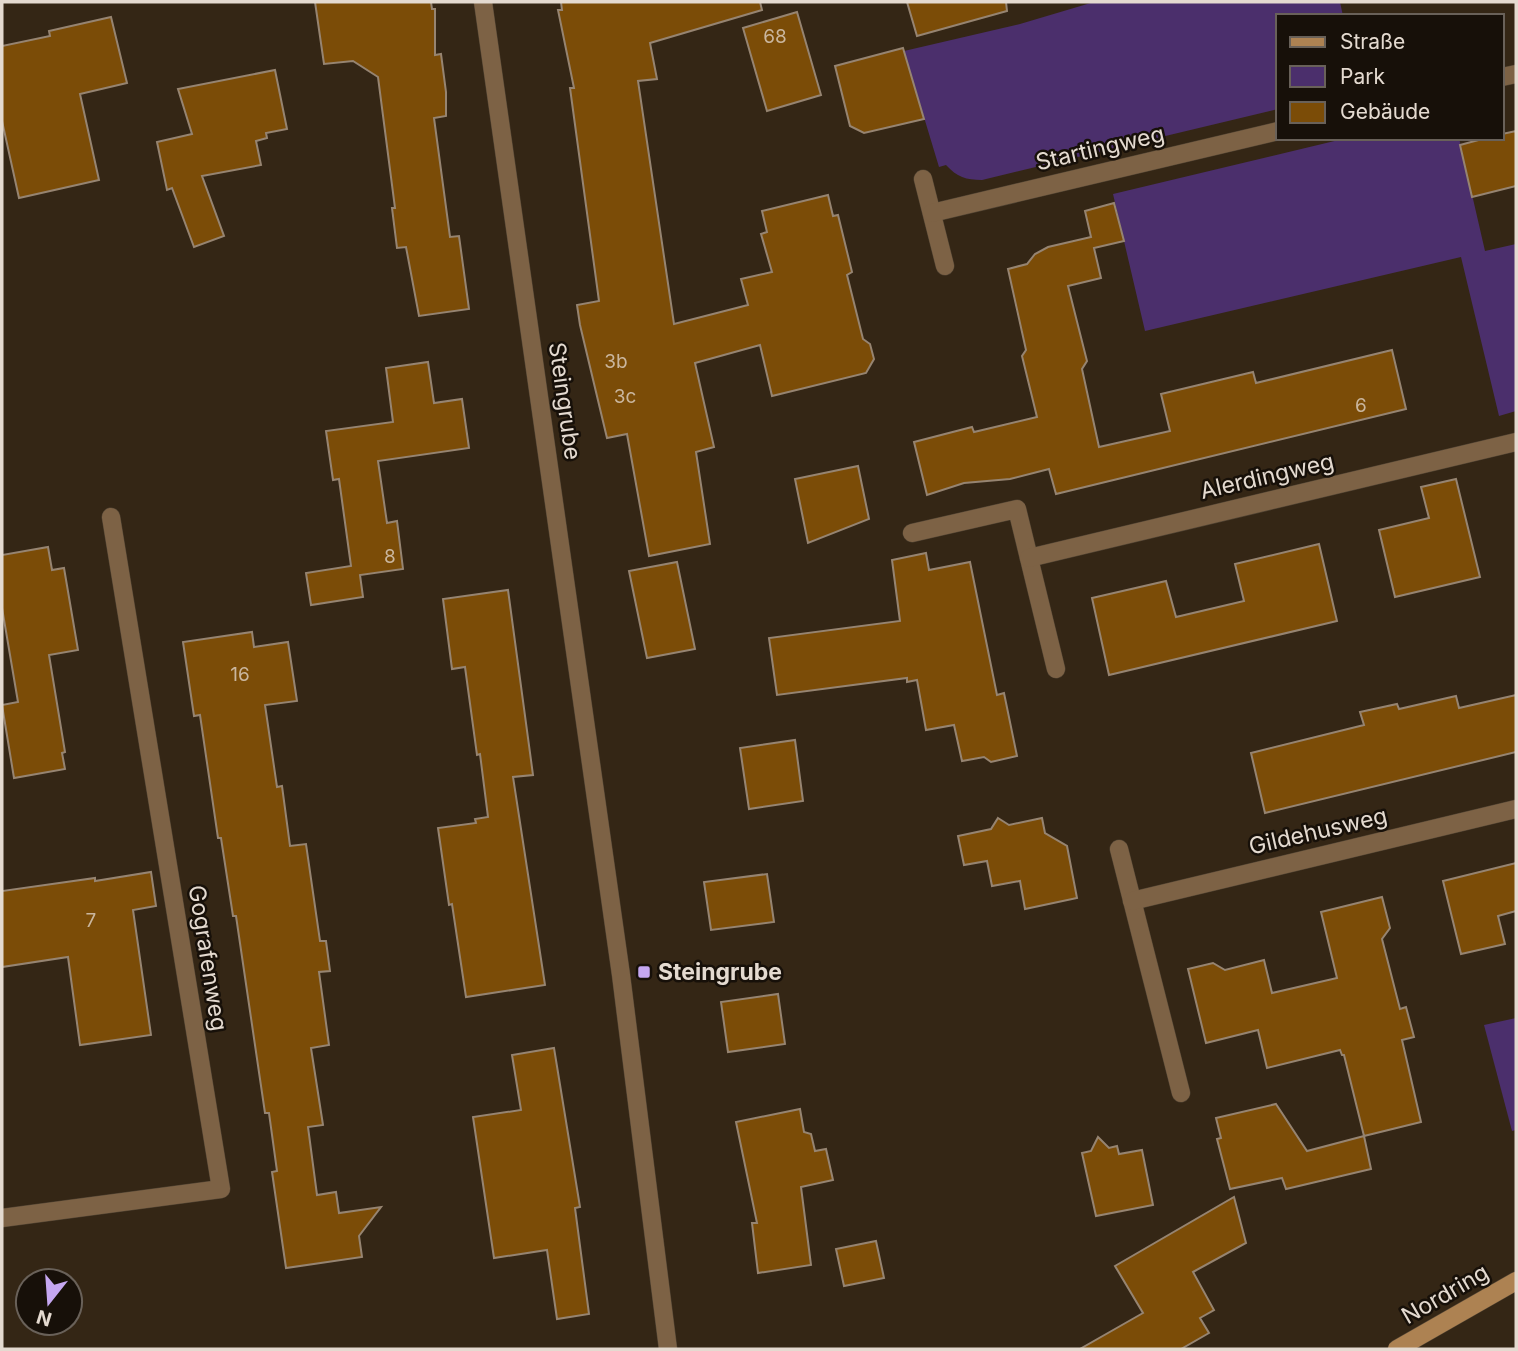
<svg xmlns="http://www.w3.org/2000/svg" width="1518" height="1351" font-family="Inter,sans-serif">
	<rect width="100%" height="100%" fill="#342615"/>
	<!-- green -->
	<g fill="#4b2f6c">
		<path d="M1094,2H1340L1343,16H1278V109L982,180C966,180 957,177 946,165L939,167L904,51L1020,24Z"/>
		<path d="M1347,138H1459L1485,251L1516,244V411L1499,416L1461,257L1145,331L1113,194Z"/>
		<path d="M1516,1018V1130L1512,1131L1484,1025Z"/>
	</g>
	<!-- building -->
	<g fill="#7b4c07" stroke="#968471" stroke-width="2">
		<path d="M315,2H431L432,9H435V55L441,54L446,92V116L434,118L450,237L459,236L469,309L419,316L406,247L397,248L392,208H395L378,77L353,61L324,64Z"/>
		<path d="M561,2H760L762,10L650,43L657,79L638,81L674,324L748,305L741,279L772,272L761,234L767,232L762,211L828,195L833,216L838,215L852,272L847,275L863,339L870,344L874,359L866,373L772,396L760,345L695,363L714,447L696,452L710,544L649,556L627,434L607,438L580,325L577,305L599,301L570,88H574L558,10H562Z"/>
		<path d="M907,2H1006L1007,11L917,36Z"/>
		<path d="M797,12L821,95L767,111L743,28Z"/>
		<path d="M111,17L127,83L80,94L99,180L19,198L2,121V46L50,36L49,31Z"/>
		<path d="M903,48L924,119L864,133L850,126L835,66Z"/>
		<path d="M275,70L287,129L266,133L267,138L256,141L261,165L202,176L224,236L194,247L172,188L167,190L157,142L192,134L178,89Z"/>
		<path d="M1516,131V186L1472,197L1460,145L1486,138H1502V134Z"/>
		<path d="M1114,203L1124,241L1094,248L1101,278L1068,286L1087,361L1082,369L1099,447L1170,431L1161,394L1253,372L1256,383L1392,350L1406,409L1056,494L1049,469L1010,479L964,483L927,495L914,442L972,427L974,432L1037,417L1022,356L1026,350L1008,269L1027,264L1035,254L1048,247L1091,237L1085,211Z"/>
		<path d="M428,362L434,403L462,399L469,448L378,461L387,523L397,521L403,569L360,575L363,597L311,605L306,573L351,566L339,479L333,480L326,431L393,422L386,368Z"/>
		<path d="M858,466L869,519L808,543L795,479Z"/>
		<path d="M1456,479L1480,577L1395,597L1379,530L1429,518L1421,487Z"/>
		<path d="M1319,544L1337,621L1109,675L1092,598L1166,581L1176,617L1244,601L1235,564Z"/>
		<path d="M48,547L52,570L64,568L78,650L49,655L65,752L62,753L65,769L14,778L2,705L18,702L2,608V555Z"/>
		<path d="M926,553L929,570L970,562L997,695L1004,693L1017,756L991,762L984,757L962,761L954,725L926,730L917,680L907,682V678L777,695L769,638L900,621L892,560Z"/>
		<path d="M677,562L695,649L647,658L629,571Z"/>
		<path d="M508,590L533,775L513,777L545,985L466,997L452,904L449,905L438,828L476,823L475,819L488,817L480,754L477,755L465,667L452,669L443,599Z"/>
		<path d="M252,632L254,647L288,642L297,701L265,705L277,787L282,786L290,846L306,844L320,941H326L330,971L319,972L329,1045L311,1048L323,1125L308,1127L317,1195L336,1192L339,1213L381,1207L359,1236L362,1257L286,1268L272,1172L277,1171L269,1113H265L236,916H233L221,838H218L200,715L194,716L183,642Z"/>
		<path d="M1516,695V752L1265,813L1251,753L1364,725L1360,712L1397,704L1399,709L1456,696L1459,708Z"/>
		<path d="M795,740L803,801L749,809L740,748Z"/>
		<path d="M998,818L1009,825L1042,818L1045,833L1067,846L1077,898L1025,909L1020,881L992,886L987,861L964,865L958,836L991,829Z"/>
		<path d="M1516,863V911L1498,916L1505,944L1461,954L1443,881Z"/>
		<path d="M151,872L156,906L133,910L151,1035L80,1045L68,957L2,967V891L95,878V881Z"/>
		<path d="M767,874L774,922L711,930L704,882Z"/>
		<path d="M1382,897L1390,928L1382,939L1400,1009L1406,1007L1414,1037L1402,1040L1421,1122L1364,1136L1344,1055H1342L1340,1050L1267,1068L1258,1030L1206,1043L1188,969L1213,963L1225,970L1264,960L1272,993L1337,978L1321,912Z"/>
		<path d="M778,994L785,1044L728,1052L721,1002Z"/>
		<path d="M554,1048L580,1207L575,1208L589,1314L557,1319L547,1250L494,1258L473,1117L521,1110L512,1055Z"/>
		<path d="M1276,1104L1307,1151L1364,1136L1371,1169L1286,1189L1282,1178L1230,1189L1217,1139L1221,1138L1216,1118Z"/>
		<path d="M800,1109L804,1132L811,1134L815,1151L826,1149L833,1180L801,1187L811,1265L758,1273L752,1223H757L736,1122Z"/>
		<path d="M1098,1137L1109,1148L1117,1146L1119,1154L1142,1150L1153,1205L1096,1216L1082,1153L1091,1151Z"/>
		<path d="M1234,1197L1246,1243L1193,1272L1214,1310L1200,1318L1209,1333L1181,1349H1080L1143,1313L1115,1266Z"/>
		<path d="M876,1241L884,1278L844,1286L836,1249Z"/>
	</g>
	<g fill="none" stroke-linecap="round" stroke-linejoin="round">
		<!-- minor casing -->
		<g stroke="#504333" stroke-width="19">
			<g id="minor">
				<path d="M483,2L621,975L668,1349"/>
				<path d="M1502,77L1516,74"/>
				<path d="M923,179L945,266"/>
				<path d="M932,213L1278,131"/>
				<path d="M912,533L1017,509L1056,669"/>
				<path d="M1029,558L1516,442"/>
				<path d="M1119,849L1181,1093"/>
				<path d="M1132,901L1516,809"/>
				<path d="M2,1218L221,1189L111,517"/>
			</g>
		</g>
		<!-- secondary casing -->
		<g stroke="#504333" stroke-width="19">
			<path id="secondary" d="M1397,1349L1516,1281"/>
		</g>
		<!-- minor -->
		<use href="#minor" stroke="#7d6245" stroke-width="18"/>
		<!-- secondary -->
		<use href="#secondary" stroke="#ad8252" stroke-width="18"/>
	</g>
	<!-- markers -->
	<rect fill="#c5a7f1" stroke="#171009" stroke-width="2.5" x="637" y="965" width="14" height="14" rx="3.5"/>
	<g text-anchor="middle" stroke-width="5" stroke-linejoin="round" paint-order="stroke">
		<!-- number labels -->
		<g font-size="19" fill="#cab69e">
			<text x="775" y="43">68</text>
			<text x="616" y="368">3b</text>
			<text x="625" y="403">3c</text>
			<text x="1361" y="412">6</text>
			<text x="390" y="563">8</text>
			<text x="240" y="681">16</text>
			<text x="91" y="927">7</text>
		</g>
		<!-- street labels -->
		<g font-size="23" fill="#e4dad0" stroke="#171009">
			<text transform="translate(1100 148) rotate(-13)" y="8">Startingweg</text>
			<text transform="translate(565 401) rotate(82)" y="8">Steingrube</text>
			<text transform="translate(1267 476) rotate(-13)" y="8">Alerdingweg</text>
			<text transform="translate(1318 831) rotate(-13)" y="8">Gildehusweg</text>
			<text transform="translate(208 958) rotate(81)" y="8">Gografenweg</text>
			<text transform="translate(1445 1294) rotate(-30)" y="8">Nordring</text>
		</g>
		<!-- poi labels -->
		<g font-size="23" font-weight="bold" fill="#e4dad0" stroke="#171009" text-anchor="start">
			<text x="658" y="980">Steingrube</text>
		</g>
	</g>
	<!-- border -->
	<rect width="1518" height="1351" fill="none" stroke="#e4dad0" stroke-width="7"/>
	<!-- legend -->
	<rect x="1276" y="14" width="228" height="126" fill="#171009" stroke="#696159" stroke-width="2"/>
	<rect x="1290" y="37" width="35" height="10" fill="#ad8252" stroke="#696159" stroke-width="2"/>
	<text x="1340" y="49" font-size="21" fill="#e4dad0">Straße</text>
	<rect x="1290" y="66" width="35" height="21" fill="#4b2f6c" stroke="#696159" stroke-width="2"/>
	<text x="1340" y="84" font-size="21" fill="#e4dad0">Park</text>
	<rect x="1290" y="102" width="35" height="21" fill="#7b4c07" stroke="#696159" stroke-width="2"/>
	<text x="1340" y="119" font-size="21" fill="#e4dad0">Gebäude</text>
	<!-- north arrow -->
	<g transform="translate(49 1302) rotate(197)"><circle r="33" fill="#171009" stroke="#696159" stroke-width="2"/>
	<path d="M0-5L12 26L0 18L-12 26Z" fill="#c5a7f1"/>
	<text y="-10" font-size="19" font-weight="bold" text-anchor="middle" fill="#e4dad0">N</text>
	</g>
</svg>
